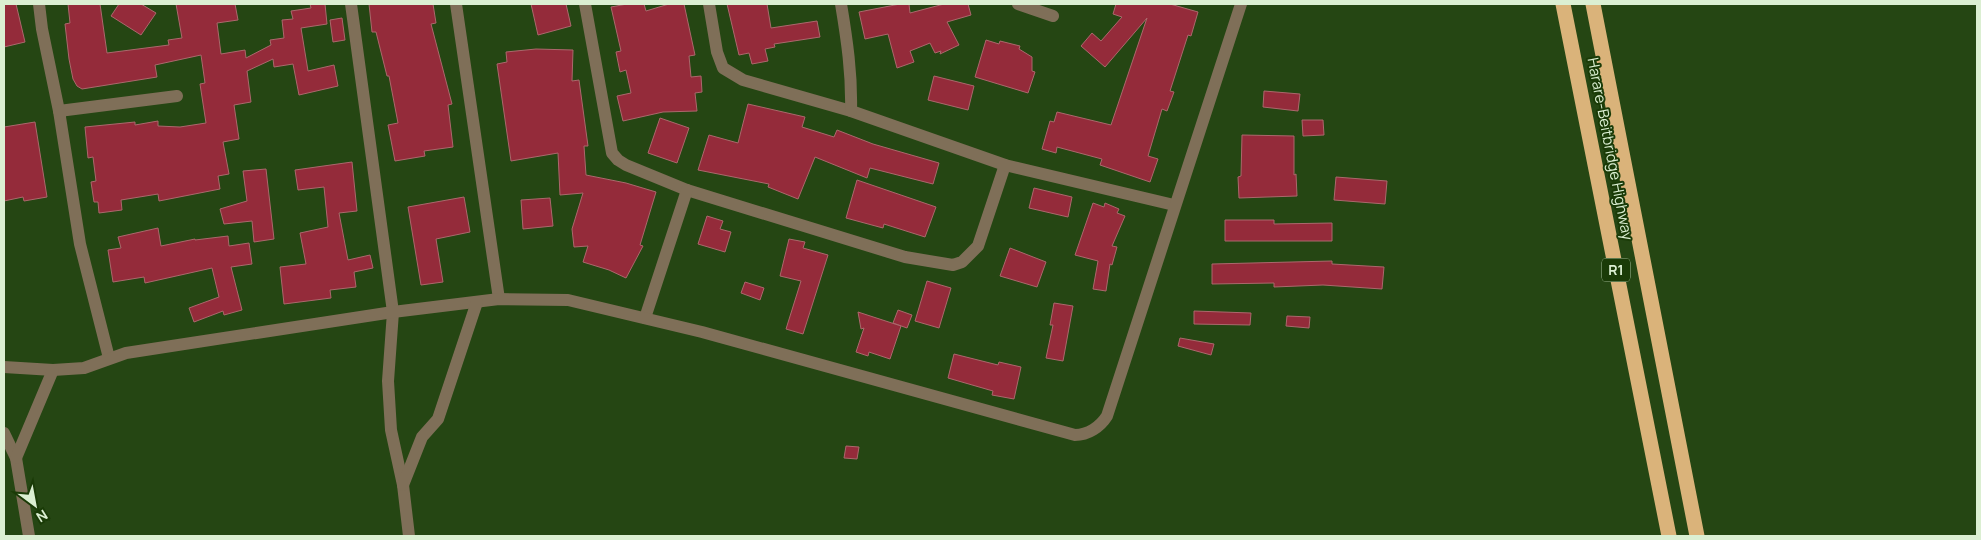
<svg xmlns="http://www.w3.org/2000/svg" width="1981" height="540" font-family="Manrope,sans-serif">
	<rect width="100%" height="100%" fill="#254613"/>
	<!-- building -->
	<g fill="#942b3a" stroke="#ab686c">
		<path d="M4,4H16L25,42L4,47Z"/>
		<path d="M68,4H100L107,53L169,45L168,40L182,38L176,4H235L238,20L217,23L221,54L245,50L246,58L271,45L270,40L284,38L282,20L293,19L291,11L311,8L310,4H325L327,24L301,28L308,71L334,65L338,86L299,95L293,64L274,67L273,59L247,71L251,102L234,105L239,139L223,142L229,174L218,176L220,189L159,201L158,194L121,200L122,210L99,213L98,202H94L91,182L96,181L93,157L88,158L85,127L135,122V125L158,121V126L180,127L206,123L200,84L205,83L201,55L155,65L157,77L82,89L77,86L73,79L69,59L65,24L70,23Z"/>
		<path d="M119,4H141L156,13L141,35L111,16Z"/>
		<path d="M369,4H433L436,23L431,24L452,104L448,105L453,147L424,151L425,156L395,161L388,125L398,123L389,76H387L376,32H372Z"/>
		<path d="M531,4H566L571,26L538,35Z"/>
		<path d="M627,4H644L646,11L669,4H684L695,55L689,56L691,77L701,76L702,92L695,93L697,111L663,112L623,121L617,96L631,93L626,70L620,72L616,52L621,51L611,7Z"/>
		<path d="M727,4H767L771,28L817,21L820,37L774,44L775,47L765,49L768,61L752,64L749,53L739,55Z"/>
		<path d="M900,4H909L910,13L944,4H968L971,15L947,22L959,45L940,54L941,51L935,53L930,43L910,51L914,62L897,68L888,34L865,39L859,12Z"/>
		<path d="M1116,4H1170L1198,12L1191,36L1188,35L1170,91L1174,92L1167,111L1162,109L1148,156L1158,159L1150,182L1100,165L1102,159L1057,147L1056,153L1042,149L1050,121L1054,122L1057,112L1111,125L1147,18L1105,67L1081,46L1092,33L1101,41L1122,17L1113,14Z"/>
		<path d="M342,18L345,40L333,42L330,20Z"/>
		<path d="M986,40L999,44L1000,41L1020,46L1019,49L1032,57V71L1035,72L1028,93L975,77Z"/>
		<path d="M536,49L573,50L572,81L579,80L588,146H584L586,175L626,183L656,192L640,245L643,246L626,278L609,270L583,262L588,246L574,247L572,229L583,193L560,195L558,153L511,161L497,64L507,62L506,52Z"/>
		<path d="M934,76L974,86L968,110L928,100Z"/>
		<path d="M1264,91L1300,94L1298,111L1263,107Z"/>
		<path d="M748,104L805,117L802,127L834,137L837,130L873,144L939,163L933,184L870,168L867,178L815,157L798,199L768,187L769,184L698,170L709,135L738,143Z"/>
		<path d="M660,118L689,128L677,163L648,153Z"/>
		<path d="M1302,120H1323L1324,135L1303,136Z"/>
		<path d="M35,122L47,197L24,201L23,197L4,201V127Z"/>
		<path d="M1242,135L1294,136V175L1296,174L1297,196L1239,198L1238,177L1241,176Z"/>
		<path d="M352,162L357,211L339,213L348,260L370,255L373,268L354,272L356,287L330,290L331,298L284,304L280,267L306,264L300,233L328,227L324,187L298,190L295,170Z"/>
		<path d="M266,169L274,239L254,242L252,221L224,224L220,209L247,201L243,171Z"/>
		<path d="M1336,177L1387,181L1385,204L1334,200Z"/>
		<path d="M857,180L936,207L925,237L884,224L883,228L846,218Z"/>
		<path d="M1034,188L1072,197L1068,217L1029,208Z"/>
		<path d="M464,197L470,232L436,239L443,282L421,285L408,207Z"/>
		<path d="M550,198L553,226L523,229L521,200Z"/>
		<path d="M1093,203L1104,207L1105,203L1119,209L1117,213L1125,216L1112,246L1117,247L1112,265L1110,264L1106,291L1093,289L1098,261L1075,255Z"/>
		<path d="M707,216L723,221L720,229L731,232L725,252L698,244Z"/>
		<path d="M1225,220H1274V224L1332,223V241H1225Z"/>
		<path d="M158,228L161,246L195,239V240L228,236L229,246L249,243L252,264L231,267L242,310L224,315L223,311L194,322L189,308L219,297L212,268L145,283L144,277L113,282L108,250L121,248L118,237Z"/>
		<path d="M789,239L805,242L803,248L828,255L803,334L786,329L801,281L780,276Z"/>
		<path d="M1010,248L1046,262L1037,287L1000,276Z"/>
		<path d="M1332,261V264L1384,267L1382,289L1323,285L1274,287V283L1212,284V264Z"/>
		<path d="M927,281L951,288L939,328L915,321Z"/>
		<path d="M745,282L764,288L760,300L741,293Z"/>
		<path d="M1054,303L1073,306L1063,361L1046,358L1053,325H1050Z"/>
		<path d="M898,310L912,315L907,328L893,323Z"/>
		<path d="M1194,311L1251,313L1250,325L1194,324Z"/>
		<path d="M858,312L901,326L890,359L869,352L868,356L856,352L864,328L861,329Z"/>
		<path d="M1287,316L1310,317L1309,328L1286,326Z"/>
		<path d="M1180,338L1214,344L1211,355L1178,346Z"/>
		<path d="M954,354L998,365L999,362L1021,367L1014,399L992,395L993,391L948,378Z"/>
		<path d="M846,446L859,447L857,459L844,458Z"/>
	</g>
	<g fill="none" stroke-linecap="round" stroke-linejoin="round">
		<!-- street -->
		<g stroke="#7f6f58" stroke-width="12">
			<path d="M39,4L42,29L59,111"/>
			<path d="M351,4L393,312L388,381L391,430L403,485L409,536"/>
			<path d="M456,4L499,299"/>
			<path d="M585,4L612,153L618,160L626,165L687,190L905,257L953,265L962,262L978,246L1005,165"/>
			<path d="M709,4L717,52L723,68L743,80L851,111L1005,165L1174,205"/>
			<path d="M841,4C847,40 852,74 851,111"/>
			<path d="M1018,4L1053,16"/>
			<path d="M645,318L687,190"/>
			<path d="M109,358L80,244L59,111L177,96"/>
			<path d="M4,367L53,370L84,368L126,353L393,312L499,299L568,300L702,332L1075,435C1088,435 1100,427 1107,416L1241,4"/>
			<path d="M4,433L16,458L29,536"/>
			<path d="M16,458L53,370"/>
			<path d="M403,485L422,437L438,419L477,302"/>
		</g>
		<!-- highway -->
		<g stroke="#dab37a" stroke-width="15">
			<path d="M1563,4L1669,536"/>
			<path d="M1593,4L1697,536"/>
		</g>
	</g>
	<g text-anchor="middle" stroke-width="4" stroke-linejoin="round" paint-order="stroke">
		<!-- shield labels -->
		<rect fill="#1a3b07" stroke="#a1b995" stroke-width="1" x="1602" y="258.5" width="28" height="23" rx="4"/>
		<g font-size="14" font-weight="bold" fill="#dbefd2">
			<text x="1616" y="275">R1</text>
		</g>
		<!-- street labels -->
		<g font-size="15" fill="#dbefd2" stroke="#1a3b07">
			<text transform="translate(1610 149) rotate(79)" y="5">Harare-Beitbridge Highway</text>
		</g>
	</g>
	<!-- border -->
	<rect width="1981" height="540" fill="none" stroke="#dbefd2" stroke-width="10"/>
	<!-- north arrow -->
	<g transform="translate(35 505) rotate(148)" stroke="#1a3b07" stroke-width="4" paint-order="stroke">
	<path d="M0-4L9 19L0 12L-9 19Z" fill="#dbefd2"/>
	<text y="-8" font-size="14" font-weight="bold" text-anchor="middle" fill="#dbefd2">N</text>
	</g>
</svg>
